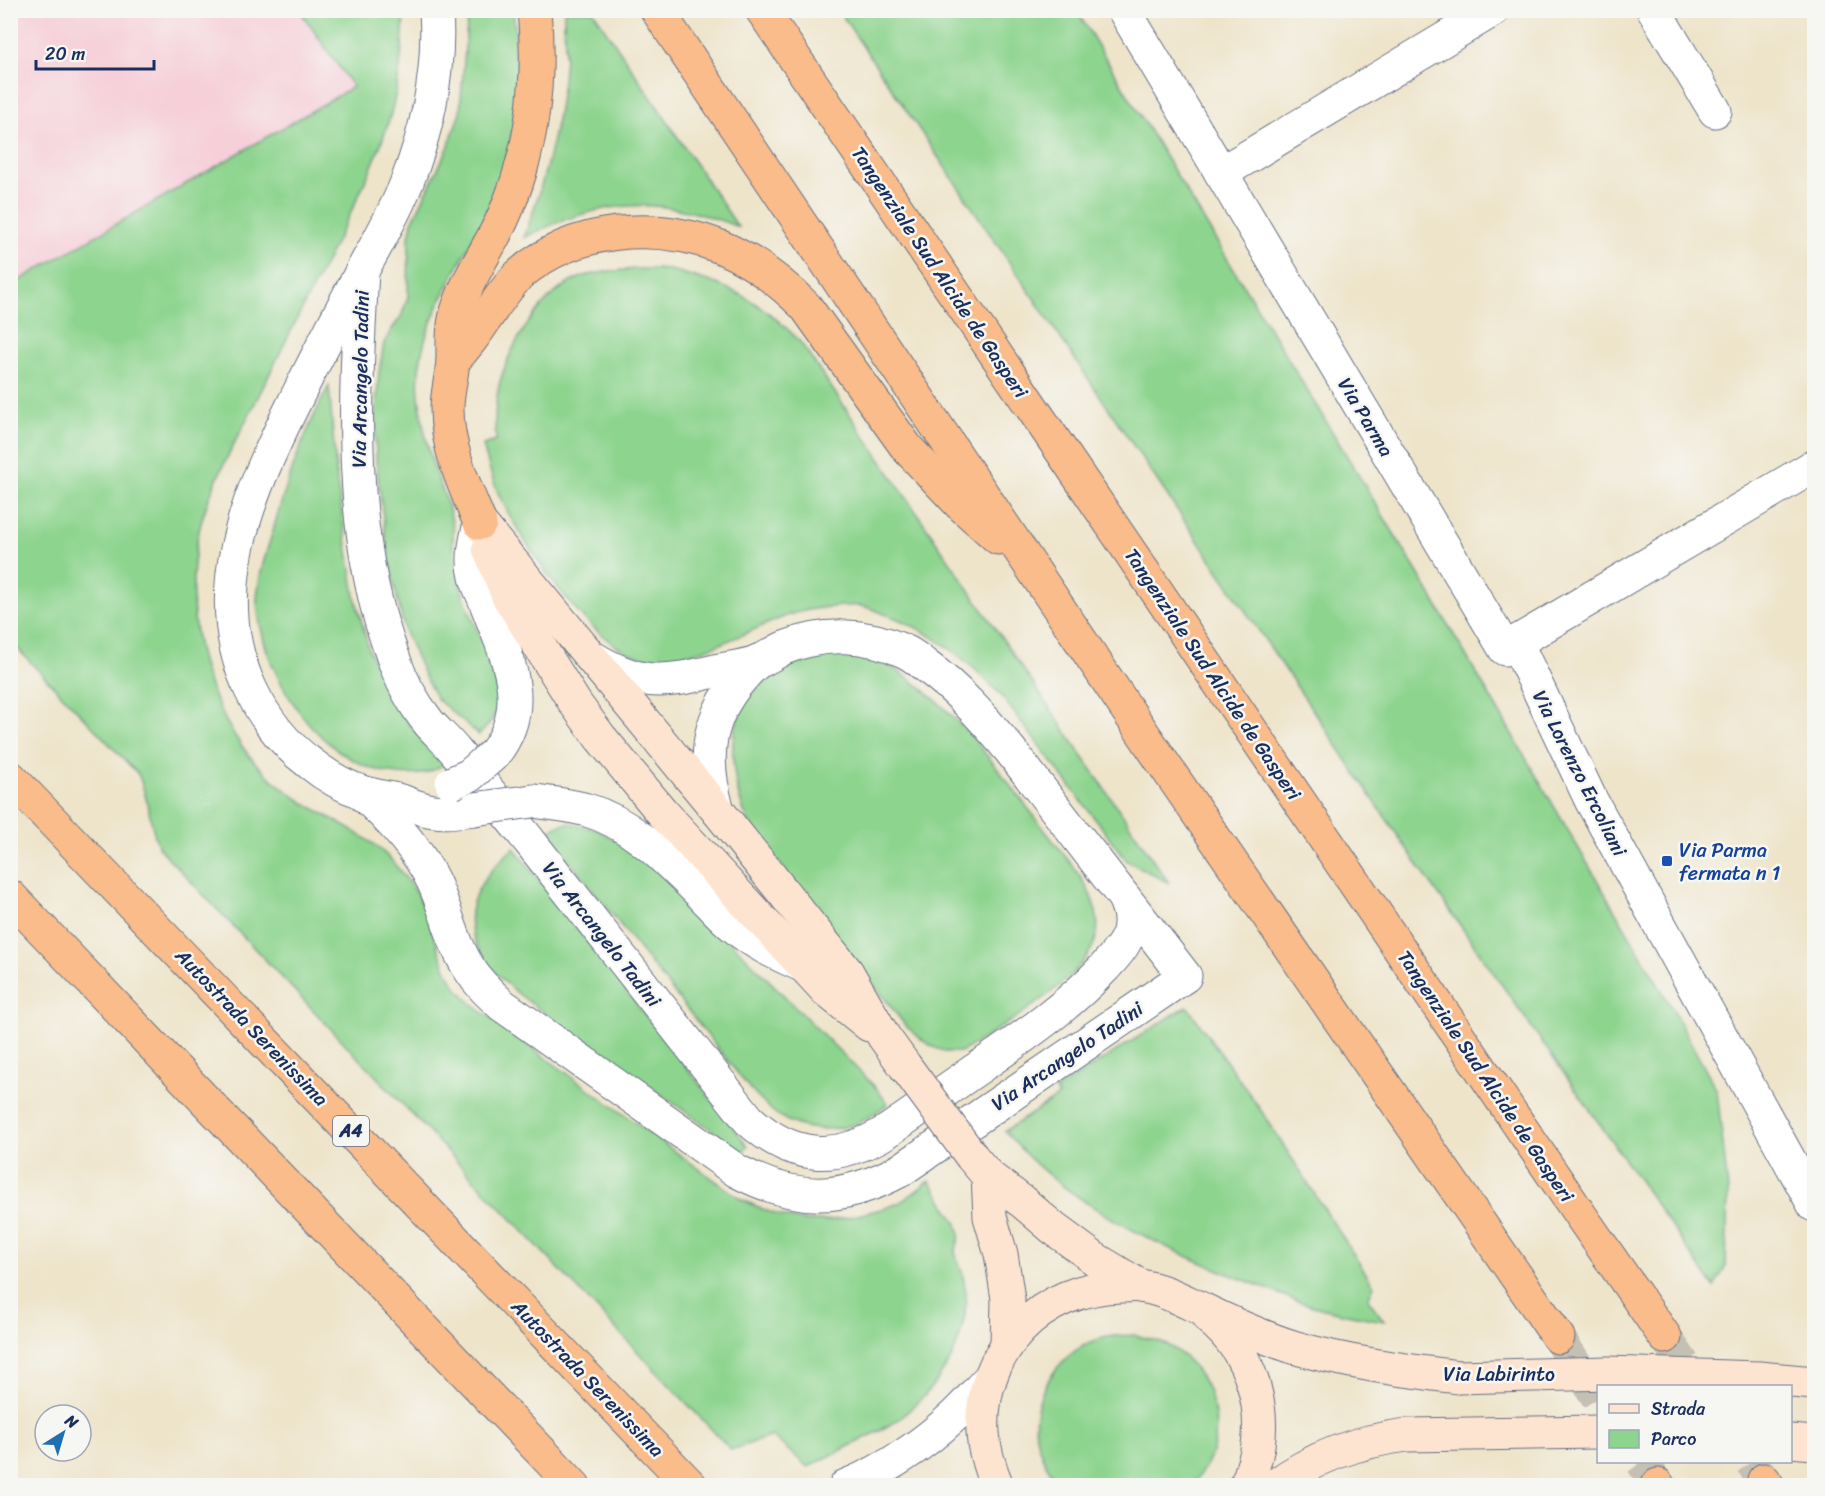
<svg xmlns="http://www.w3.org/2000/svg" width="1825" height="1496" font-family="Sriracha,sans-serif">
	<rect width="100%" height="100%" fill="#f6f6f2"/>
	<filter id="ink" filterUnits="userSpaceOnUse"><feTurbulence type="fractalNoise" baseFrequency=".0167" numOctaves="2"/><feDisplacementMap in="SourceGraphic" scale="12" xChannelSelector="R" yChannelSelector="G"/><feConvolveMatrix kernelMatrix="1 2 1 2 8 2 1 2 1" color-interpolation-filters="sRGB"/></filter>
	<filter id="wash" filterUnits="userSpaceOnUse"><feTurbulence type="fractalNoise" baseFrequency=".008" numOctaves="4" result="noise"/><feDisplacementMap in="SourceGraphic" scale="24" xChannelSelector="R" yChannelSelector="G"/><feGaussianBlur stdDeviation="1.35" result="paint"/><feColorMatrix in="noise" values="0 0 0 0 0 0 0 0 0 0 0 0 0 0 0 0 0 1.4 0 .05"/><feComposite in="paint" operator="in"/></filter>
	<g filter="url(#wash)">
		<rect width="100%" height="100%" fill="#eee4ca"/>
		<!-- built -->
		<path fill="#f6cfd9" d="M11,11H300L353,87L11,284Z"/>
		<!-- green -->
		<g fill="#8dd48e" stroke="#548276" stroke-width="1.5">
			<path d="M300,11H404C403,55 398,100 382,141C367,183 345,223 326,262C301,310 277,359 253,407C232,449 205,494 197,541C185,612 199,685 241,745C261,774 289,795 320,812C345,827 371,838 391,860C403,874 417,891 424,908C433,929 438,953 448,973C455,988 466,998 478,1009L741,1199C789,1223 817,1228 869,1212C878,1210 888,1208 896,1204C908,1199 919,1188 930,1181L957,1224L960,1235L955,1253L962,1271L966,1293L965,1315L959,1339L951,1359L937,1380L925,1395L901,1418L881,1430L808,1467L772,1436L731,1450L159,848C149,824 149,797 138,774L11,642V285L353,87Z"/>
			<path d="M468,11H513C523,78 516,153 486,214C460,268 412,332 419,395C421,416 425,437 431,457C437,479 448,499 452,522C454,529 453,537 453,544C455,562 458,580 464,597C474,627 497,666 498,696C499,712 490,724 479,735L437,699L424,675L405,632L395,589L386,541L376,461L375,420L379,372L384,343L392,329L401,317L408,297L409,237L412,222L448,148L460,112Z"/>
			<path d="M564,11H593L738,227C658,195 600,199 524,238C545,180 561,120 565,57C565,42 564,26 564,11Z"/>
			<path d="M839,11H1077L1419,575L1673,1010L1717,1091L1728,1190L1726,1266L1714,1287L1415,861Z"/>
			<path d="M640,269C649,269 659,269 668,270C677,271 687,275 695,277C739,289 771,310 801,343L1169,883L1127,861L1000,694C966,658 929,629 882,613C875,610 868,607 860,606C855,605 848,606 842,606C825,607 806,609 789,615C759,626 731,642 700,651C686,655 660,660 646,658C594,652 524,545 502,501C493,484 488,464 483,445L496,441C494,418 495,394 503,372C515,337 547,287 585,276C602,271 622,270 640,269Z"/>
			<path d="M329,386L337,482L355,596L369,650L381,678L396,706L411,727L449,760C433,774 418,776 398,774C332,768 281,701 264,641C261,628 257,614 257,600C258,578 265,556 272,534C286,483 303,433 329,386Z"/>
			<path d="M835,654C857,655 876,657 895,669C956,708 997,768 1040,824C1057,847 1078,869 1090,894C1096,908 1100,924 1096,938C1084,981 1000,1027 963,1051C940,1057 921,1040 905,1025L762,841C757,835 752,828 749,822C734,793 727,745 739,715C747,694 766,676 786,666C801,659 818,657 835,654Z"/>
			<path d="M569,823L597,829L634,852L679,890L876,1088L888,1104C880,1109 873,1115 864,1120C844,1131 811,1132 790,1122C774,1115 762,1102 750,1089L547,832L557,826Z"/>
			<path d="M514,848L748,1146L743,1152L529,1002C464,954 445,906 514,848Z"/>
			<path d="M1187,1006L1258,1106L1374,1286L1368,1299L1384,1321C1363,1317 1342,1314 1321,1308C1299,1303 1278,1293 1257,1285C1170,1252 1064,1205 1005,1131L1059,1096L1055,1090Z"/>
			<path d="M1135,1335C1143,1338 1153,1339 1161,1342C1206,1361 1229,1419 1208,1462C1204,1470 1197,1478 1192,1485H1060C1050,1473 1043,1461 1038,1445C1025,1399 1061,1346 1107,1337C1116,1335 1126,1336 1135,1335Z"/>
		</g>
	</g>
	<g filter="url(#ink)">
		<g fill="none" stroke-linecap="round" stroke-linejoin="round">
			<!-- trunk-tunnel -->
			<g stroke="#c4c0b4" stroke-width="33" stroke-dasharray="33 16" stroke-linecap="butt">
				<path d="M1558,1337L1598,1398"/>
				<path d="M1665,1337L1699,1386"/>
				<path d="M1642,1462L1658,1485"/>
				<path d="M1751,1462L1764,1480"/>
			</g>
			<!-- minor casing -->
			<g stroke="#656e84" stroke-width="35">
				<g id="minor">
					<path d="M436,10C440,68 428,128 407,182C395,213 378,242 362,271C338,316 314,362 291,409C248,496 205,594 251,690C265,719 284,744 310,763C325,775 343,786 362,792C375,796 388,798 401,801C409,804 416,807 424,809C441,814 457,811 474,809"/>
					<path d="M1124,10L1505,649L1814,466"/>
					<path d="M1654,10L1715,111"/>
					<path d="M1221,173L1493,10"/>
					<path d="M362,271C355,397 347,534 392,654C400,679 413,703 429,723C438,733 448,742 456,752C481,782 506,812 531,843C604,935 676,1028 749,1120C793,1160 836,1162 886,1132C920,1109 953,1085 987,1062C1029,1033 1069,1005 1104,968C1113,958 1123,948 1128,935C1132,923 1130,911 1125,900"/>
					<path d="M480,523C476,540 471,559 476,577C478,586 483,594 486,603C505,653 534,705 494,754"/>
					<path d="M1516,642L1591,800L1814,1205"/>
					<path d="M360,792C389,817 416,846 433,881C447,910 452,944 471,971C479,984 490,994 502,1005L737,1171C796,1202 842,1202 901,1170L1185,976L1010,750C984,719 959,690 926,666C919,661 912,654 904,651C865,633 823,632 784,648C776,652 768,657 760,661C746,666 730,668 715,671C661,684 638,686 590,656"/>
					<path d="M533,801C551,803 569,805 587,810C634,824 666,860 700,893C712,905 723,918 736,928C756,945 780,955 804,966"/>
					<path d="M718,811C699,749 710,706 758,661"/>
				</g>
			</g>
			<!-- tertiary casing -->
			<g stroke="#656e84" stroke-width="35">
				<path id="tertiary" d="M846,1486C885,1470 924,1444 955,1415C967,1404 978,1390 990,1378"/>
			</g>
			<!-- secondary casing -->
			<g stroke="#656e84" stroke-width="35">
				<g id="secondary">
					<path d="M480,523L718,811L847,972L884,1037L905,1066"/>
					<path d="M489,548L508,596L575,703L600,737L662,812L827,991L869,1025"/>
					<path d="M972,1157L988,1176L1024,1203L1053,1228L1095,1259L1140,1286"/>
					<path d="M988,1176L990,1217L1001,1254L1008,1299L1007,1345"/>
					<path d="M1210,1319C1252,1353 1269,1412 1254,1463C1251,1471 1250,1479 1245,1486"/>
					<path d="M1790,1441L1814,1443"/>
					<path d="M997,1486C990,1469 984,1451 983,1433C978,1351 1041,1287 1122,1286C1128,1286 1134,1285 1140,1286C1163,1289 1184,1301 1204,1310C1233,1324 1262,1337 1293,1347C1347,1363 1402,1370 1458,1377"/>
					<path d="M1274,1486C1314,1457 1358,1441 1407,1435L1598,1432"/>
				</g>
			</g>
			<!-- trunk casing -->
			<g stroke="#656e84" stroke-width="35">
				<g id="trunk">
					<path d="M657,10L1161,760L1558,1337"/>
					<path d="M762,10L1585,1222L1665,1337"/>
					<path d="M453,361C465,348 476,334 486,318C496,303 506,288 519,275C573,227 656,221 721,247C754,261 781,282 806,307L907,448L960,504L998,538"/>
					<path d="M480,523C465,487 447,449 447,409C447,393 452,376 453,360C453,345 452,333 455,319C463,285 487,252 502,220C532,155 541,81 534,10"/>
					<path d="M1764,1480L1768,1486"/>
					<path d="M1658,1485V1486"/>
				</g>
			</g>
			<!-- motorway casing -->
			<g stroke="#656e84" stroke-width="35">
				<g id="motorway">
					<path d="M10,777L691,1486"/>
					<path d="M10,896L574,1486"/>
				</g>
			</g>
			<!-- minor -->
			<use href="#minor" stroke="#fff" stroke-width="33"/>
			<!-- tertiary -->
			<use href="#tertiary" stroke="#fff" stroke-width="33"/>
			<!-- secondary -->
			<use href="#secondary" stroke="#fde4d0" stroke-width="33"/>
			<!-- trunk -->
			<use href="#trunk" stroke="#f9bc8a" stroke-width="33"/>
			<!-- motorway -->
			<use href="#motorway" stroke="#f9bc8a" stroke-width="33"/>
			<!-- minor-bridge casing -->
			<g stroke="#656e84" stroke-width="35" stroke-linecap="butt">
				<g id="minor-bridge">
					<path d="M452,783L470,775L494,754"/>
					<path d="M474,809L533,801"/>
				</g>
			</g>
			<!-- secondary-bridge casing -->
			<g stroke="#656e84" stroke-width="35" stroke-linecap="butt">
				<g id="secondary-bridge">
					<path d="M905,1066L972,1157"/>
					<path d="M1458,1377L1608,1373L1759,1378L1814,1383"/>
				</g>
			</g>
			<!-- minor-bridge -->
			<use href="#minor-bridge" stroke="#fff" stroke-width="33"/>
			<!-- secondary-bridge -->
			<use href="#secondary-bridge" stroke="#fde4d0" stroke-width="33"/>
		</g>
	</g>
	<!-- markers -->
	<rect fill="#1a4fb4" stroke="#f6f6f2" stroke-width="2" x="1661" y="855" width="12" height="12" rx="3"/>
	<g text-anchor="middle" stroke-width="5" stroke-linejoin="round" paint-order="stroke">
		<!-- shield labels -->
		<rect fill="#f6f6f2" stroke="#5d6b8a" stroke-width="1.5" x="333" y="1116" width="36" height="30" rx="4.5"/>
		<g font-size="18" font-weight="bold" fill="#1b2f5e">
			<text x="351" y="1137">A4</text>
		</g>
		<!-- street labels -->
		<g font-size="20" fill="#1b2f5e" stroke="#f6f6f2">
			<text transform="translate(940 272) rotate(56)" y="7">Tangenziale Sud Alcide de Gasperi</text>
			<text transform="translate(360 379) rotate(-89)" y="7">Via Arcangelo Tadini</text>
			<text transform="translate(1366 417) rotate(59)" y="7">Via Parma</text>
			<text transform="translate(1213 674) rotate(56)" y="7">Tangenziale Sud Alcide de Gasperi</text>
			<text transform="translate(1580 773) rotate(63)" y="7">Via Lorenzo Ercoliani</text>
			<text transform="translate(602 934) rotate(52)" y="7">Via Arcangelo Tadini</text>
			<text transform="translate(252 1027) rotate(46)" y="7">Autostrada Serenissima</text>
			<text transform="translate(1067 1056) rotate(-34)" y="7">Via Arcangelo Tadini</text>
			<text transform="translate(1486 1076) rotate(56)" y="7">Tangenziale Sud Alcide de Gasperi</text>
			<text x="1499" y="1381">Via Labirinto</text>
			<text transform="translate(588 1378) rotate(46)" y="7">Autostrada Serenissima</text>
		</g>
		<!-- transit labels -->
		<g font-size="20" fill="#164399" stroke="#f6f6f2" text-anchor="start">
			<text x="1679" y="857">Via Parma<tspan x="1679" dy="23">fermata n 1</tspan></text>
		</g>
	</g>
	<!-- margin -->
	<rect width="1825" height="1496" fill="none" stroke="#f6f6f2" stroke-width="36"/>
	<!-- legend -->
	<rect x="1597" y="1385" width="195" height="78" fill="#f6f6f2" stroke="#9ea6b7" stroke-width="1.5"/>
	<rect x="1609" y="1404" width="30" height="9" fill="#fde4d0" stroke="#9ea6b7" stroke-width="1.5"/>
	<text x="1651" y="1415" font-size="18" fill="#1b2f5e">Strada</text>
	<rect x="1609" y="1430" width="30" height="18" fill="#8dd48e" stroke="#9ea6b7" stroke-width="1.5"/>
	<text x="1651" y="1445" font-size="18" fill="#1b2f5e">Parco</text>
	<!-- north arrow -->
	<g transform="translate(63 1433) rotate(37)"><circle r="28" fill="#f6f6f2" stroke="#9ea6b7" stroke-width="1.5"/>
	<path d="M0-4.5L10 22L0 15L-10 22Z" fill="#1f6fb2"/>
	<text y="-9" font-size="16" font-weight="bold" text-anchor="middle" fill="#1b2f5e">N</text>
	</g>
	<!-- scale -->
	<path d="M36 60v9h118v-9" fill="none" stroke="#1b2f5e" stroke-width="3"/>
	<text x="45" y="60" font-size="18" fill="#1b2f5e" stroke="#f6f6f2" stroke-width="4.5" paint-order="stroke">20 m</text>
</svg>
